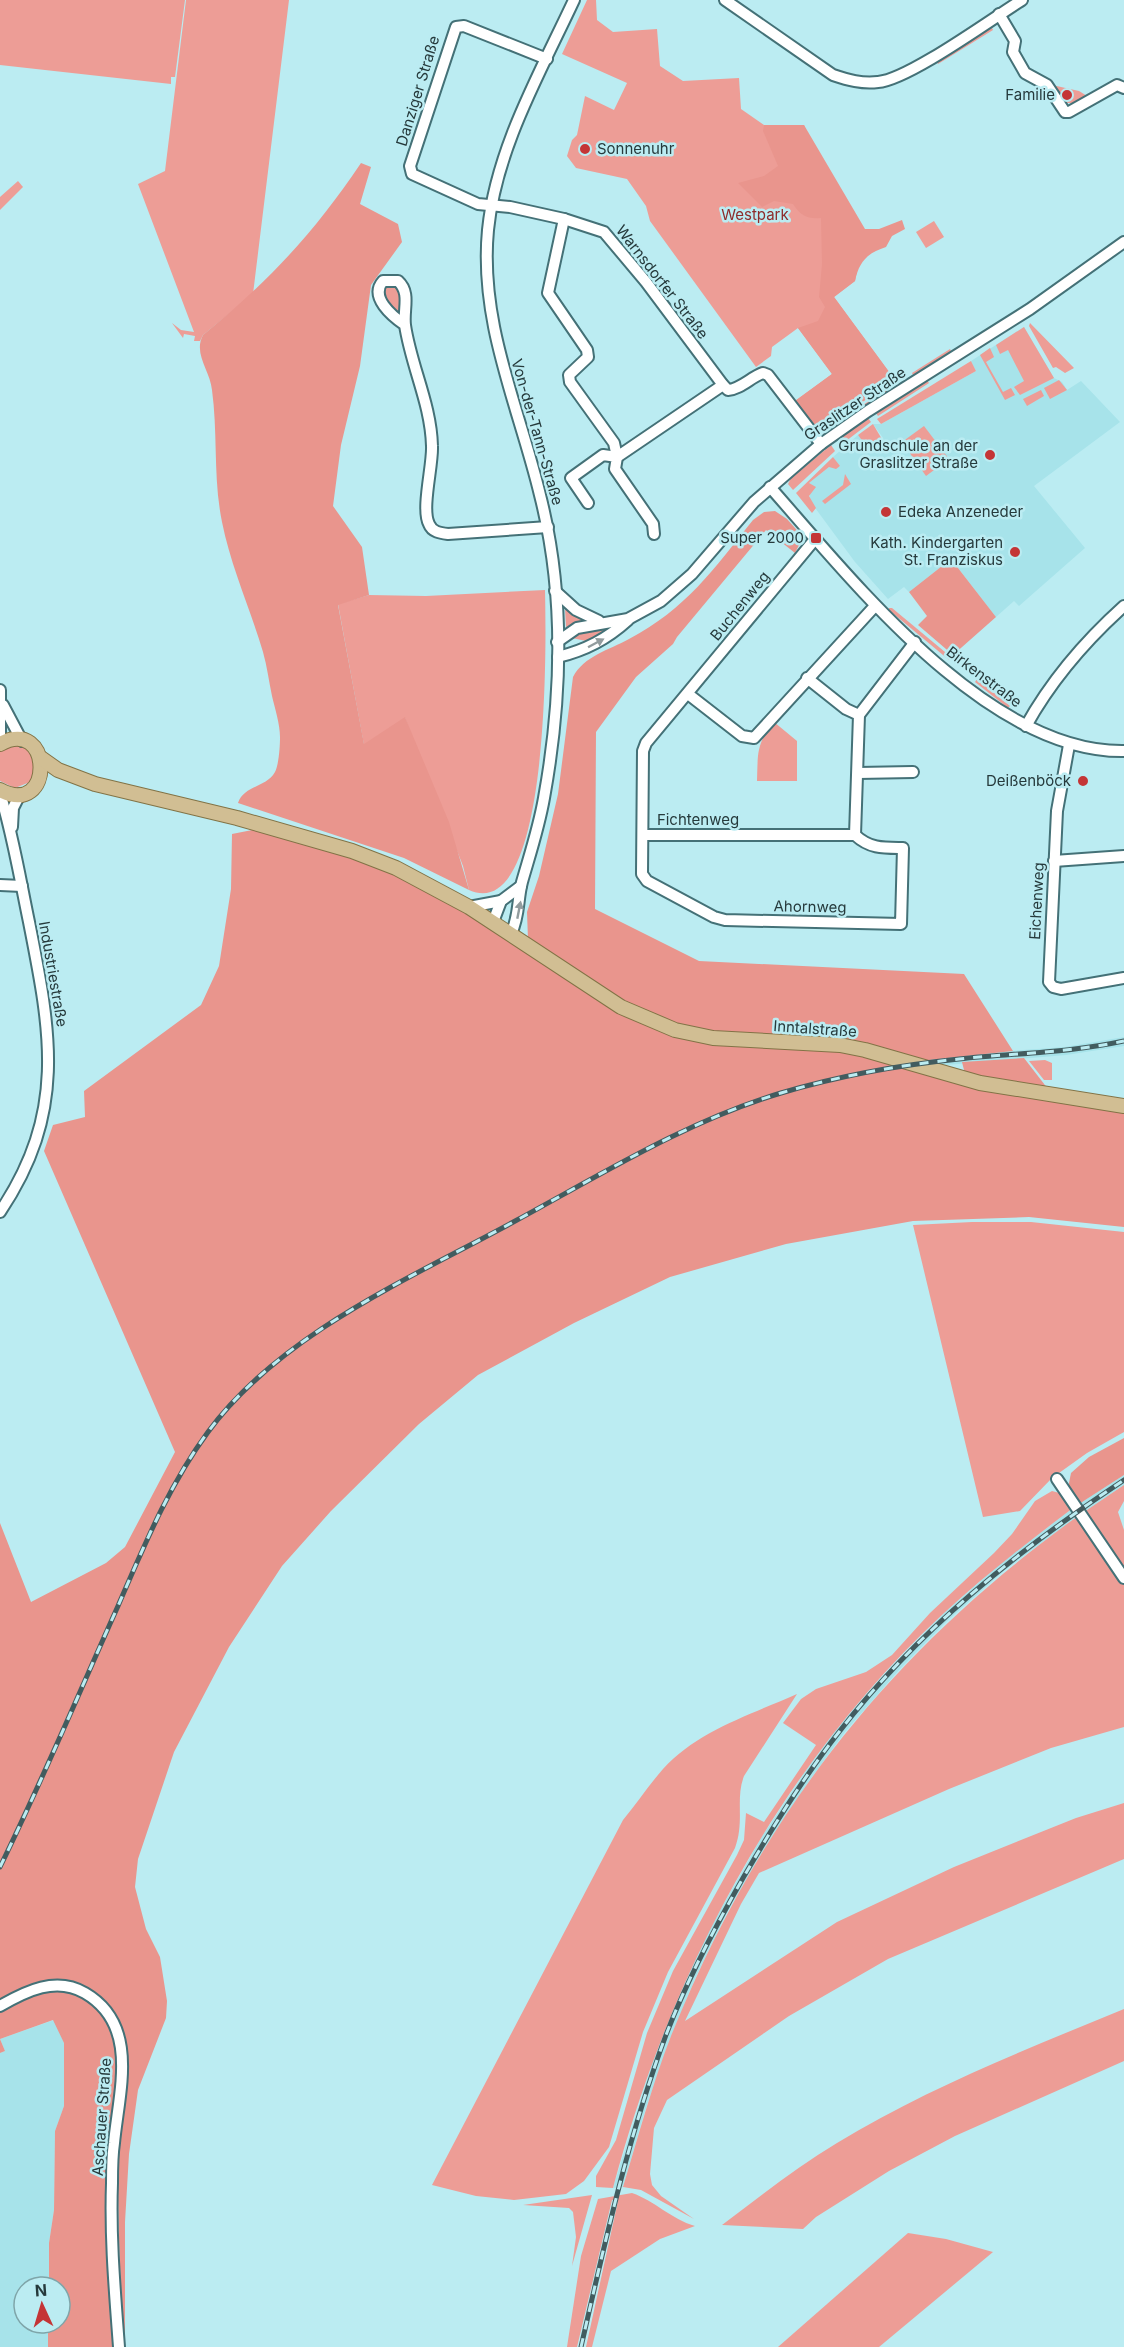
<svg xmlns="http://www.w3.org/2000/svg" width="1124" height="2347" font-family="Inter,sans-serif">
	<rect width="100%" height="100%" fill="#bbecf2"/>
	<!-- built -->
	<g fill="#a7e3ea">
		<path d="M1024,327L1054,378L1062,382L1067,390L1081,381L1120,422L1034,486L1085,548L1019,606L1014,601L996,617L951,559L909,592L904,587L888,599L855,562L810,501L809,483L829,467H840L833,457L858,435L869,450L883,438L873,424H881L976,371L971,361Z"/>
		<path d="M1124,1037V1046L1066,1055L934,1066L920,1061L955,1055L1065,1047Z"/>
		<path d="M1124,1475V1485L1084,1512L1079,1504Z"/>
		<path d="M1073,1508L1078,1516L1005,1570L947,1621L899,1670L845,1732L812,1777L768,1843L728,1911L695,1979L670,2039L645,2111L623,2187L613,2188L659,2041L682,1986L703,1941L761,1838L805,1772L838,1727L894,1664L942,1615L1001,1563Z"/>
		<path d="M54,2020L64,2043V2106L55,2131L54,2210L49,2243V2287H24V2323H48V2347H0V2053L5,2051L0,2039Z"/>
	</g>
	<!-- green -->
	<g fill="#ed9d96">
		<path d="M0,0H185L175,77H171V84L0,65Z"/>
		<path d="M186,0H289L253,294L203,335L200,341H194L195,336L184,334L183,338L172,323L181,330L194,332L138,184L165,171Z"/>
		<path d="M587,0H596L597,20L613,32L657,29L660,66L683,81L739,78L741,109L764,125H804L858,265L855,281L834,297L895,380L819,431L795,401L832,374L798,328L772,347L771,356L756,367L650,221L646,206L627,179L576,168L567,156L572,140L577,135L585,96L614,110L627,83L562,54Z"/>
		<path d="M992,28L993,30L938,64L937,62Z"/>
		<path d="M1052,85L1079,91L1087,96L1074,103H1064Z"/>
		<path d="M18,181L23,187L0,210V197Z"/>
		<path d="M934,221L944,237L926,248L916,232Z"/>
		<path d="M386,286H396L399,292V314L383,296Z"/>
		<path d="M1030,323L1074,368L1065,373L1056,367L1053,368L1029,326Z"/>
		<path d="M1024,327L1054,378L1020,395L1014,387L1024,381L1008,350L1000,354L996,345Z"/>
		<path d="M990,348L994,357L986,362L1003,392L1011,388L1015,395L1005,400L980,355Z"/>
		<path d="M950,349L951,351L913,375L912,373Z"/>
		<path d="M971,361L976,371L881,424L877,419Z"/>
		<path d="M927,380L929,383L878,416L876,413Z"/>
		<path d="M1059,380L1067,390L1050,399L1044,388Z"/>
		<path d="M886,390L887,392L823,434L832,425Z"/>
		<path d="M1041,390L1044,396L1027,406L1023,399Z"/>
		<path d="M868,418L871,422L846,441L842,436Z"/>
		<path d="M873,424L883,441L869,450L858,435Z"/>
		<path d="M924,426L949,459L926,476L902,442Z"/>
		<path d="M831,445L835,451L793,490L788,484L791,478Z"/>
		<path d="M833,457L840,466L836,469L829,467L809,483L816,487L809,496L816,508L812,513L796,493Z"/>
		<path d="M845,474L851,484L825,504L822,501L843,485Z"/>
		<path d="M545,590C546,632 552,927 469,890L463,866L405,718L364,745L338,604L369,595L426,596Z"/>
		<path d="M565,608L585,621L566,627Z"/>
		<path d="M889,608H892L951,657L949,660L889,610Z"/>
		<path d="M612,627L586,641L572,638L580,633Z"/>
		<path d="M977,679L1010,706L1008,708L975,682Z"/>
		<path d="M774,722L797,741V781H757C758,753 756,744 774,722Z"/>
		<path d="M16,745L27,748L37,767L30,782L15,788L0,781V751Z"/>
		<path d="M1045,1060L1052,1063V1080H1044L1029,1061Z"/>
		<path d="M972,1222H1031L1124,1232V1432L1087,1453L1052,1478L1020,1511L983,1517L913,1225Z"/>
		<path d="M1124,1485V1501L1118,1512L1124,1530V1572L1084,1512Z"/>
		<path d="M1052,1491L1063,1494L1073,1508C1028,1542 984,1576 943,1614C779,1766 670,1973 613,2188L596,2187V2176L616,2140L647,2033L673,1971L737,1855L744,1840L746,1813L764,1822L816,1745L783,1723L801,1699L816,1689L866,1672L892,1655L930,1613L994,1553L1012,1534L1035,1501Z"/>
		<path d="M1078,1516L1124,1584V1727L1051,1748L949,1789L759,1873L741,1904L685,2021L837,1922L954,1867L1076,1818L1124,1803V1859L888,1959L789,2016L667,2100L654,2128L650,2174L652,2185L661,2196L694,2219L641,2190L623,2187C638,2137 652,2085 671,2036C759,1818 887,1653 1078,1516Z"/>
		<path d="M797,1694L744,1776C735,1799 745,1821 735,1848L668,1972L643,2032L609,2147L584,2181L566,2194L514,2200L476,2196L432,2185L623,1820C637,1803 649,1785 663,1769C697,1731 752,1714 797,1694Z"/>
		<path d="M1124,2009V2061L955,2136L889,2171L816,2217L803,2229L722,2225C759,2197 797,2167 837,2143C927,2088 1027,2049 1124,2009Z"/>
		<path d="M632,2193C655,2201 671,2219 695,2226L660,2239L611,2271L592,2347H586L618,2201L612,2200L577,2347H567L581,2256L598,2199Z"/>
		<path d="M592,2195L572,2266L576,2237L573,2212L569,2208L523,2205Z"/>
		<path d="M908,2233L946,2239L993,2252L879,2347H778Z"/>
	</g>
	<!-- forest -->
	<g fill="#e9958d">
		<path d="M764,125H804L865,229H879L902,220L905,229L892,236L886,247C867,253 859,262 855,281L834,297L895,380L819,431L795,401L832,374L798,328L818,321L825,307L819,297L822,264L821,218C807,219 801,216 793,204L774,201L762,207L738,183L764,176L778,166L763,131Z"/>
		<path d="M361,163L371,167L360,204L398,224L402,242L371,285L360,366L341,445L333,506L362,547L369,595L338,605L364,744L405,717L449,822L469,890L404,858L238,803C244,785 266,788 275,772C279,764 280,746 280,737C280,724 275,709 272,696C269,682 267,666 263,652C250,608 231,567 222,522C213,478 218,434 212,390C210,370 193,354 203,335C268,282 314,233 361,163Z"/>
		<path d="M775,511L787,519L803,537L795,553L766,530L677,637L673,644L636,677L596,732L595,909L699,961L964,974L1013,1051L920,1061L692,1030L639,1011L528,940L527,912L539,876L558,794L573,677C584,656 609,650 629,639C686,609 714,569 753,520L764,512Z"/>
		<path d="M951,559L996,617L953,655L918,625L927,616L909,592Z"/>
		<path d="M257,829L351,857L395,873L437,894L618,1010L658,1028L833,1049L1124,1111V1227L1029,1217L913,1221L786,1244L670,1277L574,1323L478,1375L419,1424L331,1511L282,1566L229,1647L174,1752L138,1859L135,1887L146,1929L160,1957L167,2001L166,2018L138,2090L129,2154L125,2222V2347C120,2287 118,2228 118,2168C119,2109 152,2023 86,1987C56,1971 25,1986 0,2002V1523L31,1602L106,1563L125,1547L175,1452L44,1151L53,1125L85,1117L84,1091L201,1005L219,966L231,889L232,834Z"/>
		<path d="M1024,1058L1048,1089L965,1074L962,1062Z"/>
		<path d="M1124,1438V1475L1079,1504L1068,1488L1071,1473L1089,1457Z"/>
		<path d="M54,1990C81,1992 103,2006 112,2033C126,2075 107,2140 107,2187C107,2240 112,2294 115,2347H48V2323H60V2287H49V2243L54,2210L55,2131L64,2106V2043L53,2020L0,2039L5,2051L0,2053V2011L24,1996Z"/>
	</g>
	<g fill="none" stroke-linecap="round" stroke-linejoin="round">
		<!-- minor casing -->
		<g stroke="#447177" stroke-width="14">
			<g id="minor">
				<path d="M725,0L833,75C848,80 862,84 878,82C908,80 993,18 1022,0"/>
				<path d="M999,14L1015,41L1013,52L1025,73L1047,85L1065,112H1069L1117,85L1124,88"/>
				<path d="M547,59L464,26L456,27L410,166L412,174L478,204L510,207L564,219L604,232L646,282L723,385L728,390C741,389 751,377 763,373L768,375L821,444"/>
				<path d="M564,219L548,293L587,350L588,357L569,375L570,382L614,443L617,457L723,385"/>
				<path d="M405,325C392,316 369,297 383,281H398C411,293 403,309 405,325C411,366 431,404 432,446C433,465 421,509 429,524C432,532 440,533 448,534L548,527"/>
				<path d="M770,487C853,581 988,753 1124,751"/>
				<path d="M588,503L571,478L603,455L617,457L615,469L653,524L654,534"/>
				<path d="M816,538L646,743L643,751L642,874L647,881L714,917L725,920L901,924L903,848C884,848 870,849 855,835"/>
				<path d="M555,591L576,610L599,621"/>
				<path d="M557,642L577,628L628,619L661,601L692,574L754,502L821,444L868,411L1030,309L1124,242"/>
				<path d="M558,657C586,650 607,639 628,620"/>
				<path d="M807,678L846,709L859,715"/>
				<path d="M0,690V744"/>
				<path d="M688,694L742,736L754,738L875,606"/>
				<path d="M3,705L22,741"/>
				<path d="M1026,726C1052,679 1084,642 1124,606"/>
				<path d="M1069,745L1057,811L1049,982L1053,987L1061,989L1124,978"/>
				<path d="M858,773L913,772"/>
				<path d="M0,793C13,835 20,879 29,922C51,1033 67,1112 0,1212"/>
				<path d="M12,827L13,808L20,794"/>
				<path d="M643,835H855"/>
				<path d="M855,835L859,715L915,642"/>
				<path d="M1054,861L1124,856"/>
				<path d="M0,885L22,886"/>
				<path d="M469,907L501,901"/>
				<path d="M493,922L501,901L521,886"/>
				<path d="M511,934C520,914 517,901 522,882C530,854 539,827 544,798C562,699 565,593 540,495C519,407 479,323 488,230C496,149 540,73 574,0"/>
				<path d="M1057,1479L1124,1578"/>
				<path d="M0,2006C26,1991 56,1976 85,1993C140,2025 119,2091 114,2143C112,2156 112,2170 112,2183C110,2238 115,2293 119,2347"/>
			</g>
		</g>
		<!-- major casing -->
		<g stroke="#827346" stroke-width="16">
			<g id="major">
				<path d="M0,744C53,715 55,819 0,790"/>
				<path d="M41,758L58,770L95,784L237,818L352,851L396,868L469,907L621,1007L675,1030L713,1038L840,1045L865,1050L980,1083L1124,1106"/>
			</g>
		</g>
		<!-- minor -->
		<use href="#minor" stroke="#fff" stroke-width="10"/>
		<!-- major -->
		<use href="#major" stroke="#d1be93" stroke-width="14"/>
		<!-- rail casing -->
		<g stroke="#425c5f" stroke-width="5">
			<g id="rail">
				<path d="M0,1867C42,1781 79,1693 118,1606C144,1546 169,1485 208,1432C281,1333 411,1278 517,1220C602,1174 687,1121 781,1093C838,1076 900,1065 959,1059C1014,1053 1069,1053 1124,1041"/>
				<path d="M581,2347C605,2242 628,2137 666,2035C687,1980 714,1929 743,1878C772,1828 803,1778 839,1732C917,1631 1018,1550 1124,1480"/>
			</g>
		</g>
		<!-- rail -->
		<use href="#rail" stroke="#bbecf2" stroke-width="3" stroke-dasharray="9" stroke-linecap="butt"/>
	</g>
	<!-- one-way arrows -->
	<defs><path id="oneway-solid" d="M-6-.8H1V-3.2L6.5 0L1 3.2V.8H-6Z" transform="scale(1.5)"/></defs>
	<g fill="#929c9e">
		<use href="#oneway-solid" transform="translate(596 643) rotate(-28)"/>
		<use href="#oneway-solid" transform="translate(519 910) rotate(-79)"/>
	</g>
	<!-- markers -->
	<g fill="#c43536" stroke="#bbecf2" stroke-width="2">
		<circle cx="1067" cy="95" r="6"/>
		<circle cx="585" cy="149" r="6"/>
		<circle cx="990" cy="455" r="6"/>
		<circle cx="886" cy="512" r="6"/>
		<rect x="810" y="532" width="12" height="12" rx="3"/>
		<circle cx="1015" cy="552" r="6"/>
		<circle cx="1083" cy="781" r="6"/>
	</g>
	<g text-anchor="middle" stroke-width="5" stroke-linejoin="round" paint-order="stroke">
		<!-- street labels -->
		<g font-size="15" fill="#263a3c" stroke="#bbecf2">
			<text transform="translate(418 91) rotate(-73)" y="5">Danziger Straße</text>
			<text transform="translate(662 282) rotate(52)" y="5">Warnsdorfer Straße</text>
			<text transform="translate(855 404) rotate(-34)" y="5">Graslitzer Straße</text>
			<text transform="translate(537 432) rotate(74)" y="5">Von-der-Tann-Straße</text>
			<text transform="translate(740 606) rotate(-51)" y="5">Buchenweg</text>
			<text transform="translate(984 677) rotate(37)" y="5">Birkenstraße</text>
			<text x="698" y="825">Fichtenweg</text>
			<text transform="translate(1037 901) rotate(-87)" y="5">Eichenweg</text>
			<text transform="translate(810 907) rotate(1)" y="5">Ahornweg</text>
			<text transform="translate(53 974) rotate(80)" y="5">Industriestraße</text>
			<text transform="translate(815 1029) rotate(4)" y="5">Inntalstraße</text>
			<text transform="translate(102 2117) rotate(-86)" y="5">Aschauer Straße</text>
		</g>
		<!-- poi labels -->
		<g font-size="15" fill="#263a3c" stroke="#bbecf2" text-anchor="end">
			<text x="1055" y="100">Familie</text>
			<text x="597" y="154" text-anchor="start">Sonnenuhr</text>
			<text x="978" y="451">Grundschule an der<tspan x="978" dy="17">Graslitzer Straße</tspan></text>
			<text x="898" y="517" text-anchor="start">Edeka Anzeneder</text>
			<text x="804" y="543">Super 2000</text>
			<text x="1003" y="548">Kath. Kindergarten<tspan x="1003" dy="17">St. Franziskus</tspan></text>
			<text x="1071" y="786">Deißenböck</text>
		</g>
		<!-- park labels -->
		<g font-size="15" fill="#8e2b2a" stroke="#bbecf2">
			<text x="755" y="220">Westpark</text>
		</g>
	</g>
	<!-- north arrow -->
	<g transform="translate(42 2305) rotate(356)"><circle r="28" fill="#bbecf2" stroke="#7fa5a9" stroke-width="1.5"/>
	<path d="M0-4.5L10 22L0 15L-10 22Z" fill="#c43536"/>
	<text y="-9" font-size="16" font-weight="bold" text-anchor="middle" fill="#263a3c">N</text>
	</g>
</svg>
